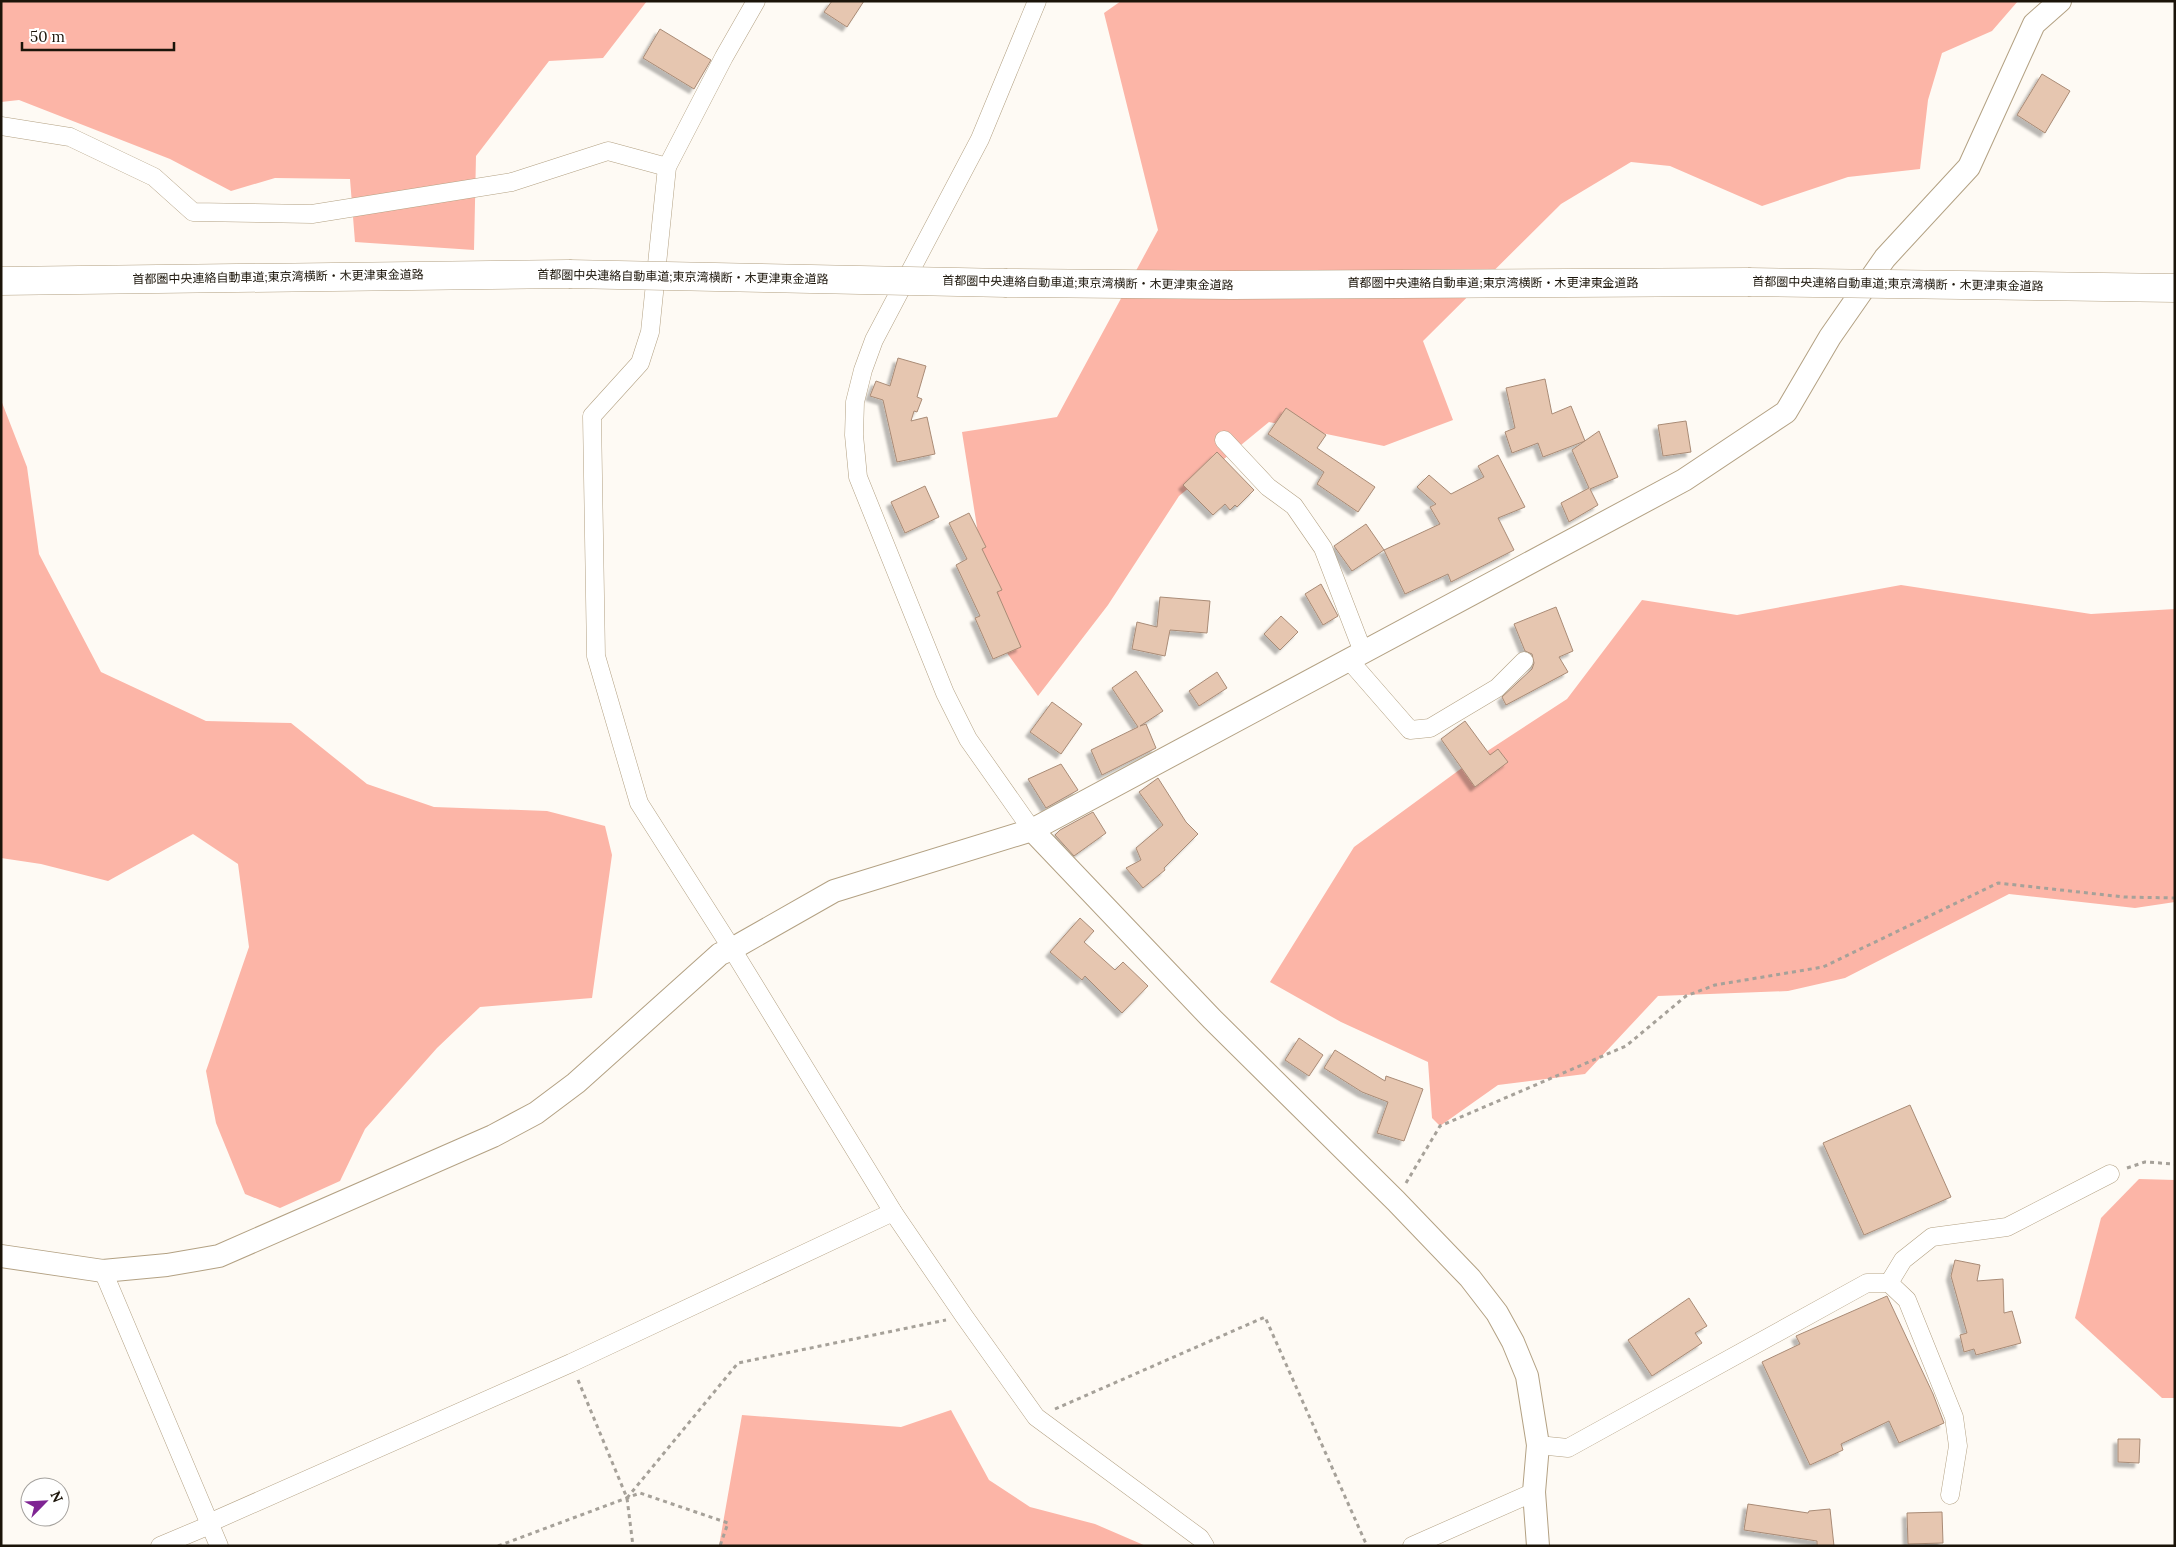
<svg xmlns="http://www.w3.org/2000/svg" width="2176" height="1547" font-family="Lora,'Noto Sans JP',serif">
	<defs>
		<filter id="shadow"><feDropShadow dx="-4.5" dy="4.5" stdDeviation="1" flood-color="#0004"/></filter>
	</defs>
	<rect width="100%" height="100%" fill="#fefaf4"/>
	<!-- green -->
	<g fill="#fcb5a7">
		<path d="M1,1H647L603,58L549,61L476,156L474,250L355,242L350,179L275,178L231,191L170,159L19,100L1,102Z"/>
		<path d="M1121,1H2018L1992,31L1942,53L1928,100L1920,169L1848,177L1762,206L1670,166L1631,162L1561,204L1423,341L1453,420L1384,446L1269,422L1179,496L1108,605L1038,696L994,635L962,432L1057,417L1158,230L1104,13Z"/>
		<path d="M1,400L27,467L39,554L101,672L206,721L291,723L367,784L434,807L547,811L605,826L612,855L592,998L480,1007L437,1048L365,1129L340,1181L280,1208L245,1194L216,1123L206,1071L249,947L238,864L193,834L108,881L41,864L1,858Z"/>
		<path d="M1901,585L2091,614L2175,609V902L2135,908L2009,894L1845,978L1788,991L1658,996L1585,1074L1498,1085L1440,1126L1432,1118L1428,1062L1341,1022L1270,982L1354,847L1466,765L1567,699L1642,600L1737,615Z"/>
		<path d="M2139,1179L2175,1180V1398H2162L2075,1318L2101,1218Z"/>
		<path d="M951,1410L989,1480L1030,1507L1095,1524L1146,1546H719L742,1415L901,1427Z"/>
	</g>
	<!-- building -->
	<g fill="#e6c6b0" stroke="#a98b76" filter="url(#shadow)">
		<path d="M832,1H864L847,27L824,12Z"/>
		<path d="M660,29L711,60L694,89L643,58Z"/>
		<path d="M2042,74L2070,91L2045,133L2017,115Z"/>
		<path d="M898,358L926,366L917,397L922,399L917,412L914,411L911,421L927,417L935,454L897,462L883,400L870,396L876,381L890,386Z"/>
		<path d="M1545,379L1552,414L1571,406L1585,441L1543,457L1538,443L1512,453L1505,432L1515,428L1506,388Z"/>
		<path d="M1286,408L1326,435L1317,448L1375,487L1358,512L1317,484L1324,472L1268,434Z"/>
		<path d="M1686,421L1691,452L1663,456L1658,425Z"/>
		<path d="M1599,431L1618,477L1590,489L1598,505L1569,522L1561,503L1589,488L1572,450Z"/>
		<path d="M1217,452L1254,490L1237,507L1235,505L1230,510L1225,504L1213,515L1183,485Z"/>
		<path d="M1498,455L1525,507L1498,518L1514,550L1451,582L1448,574L1405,594L1384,550L1440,524L1430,507L1436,504L1417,487L1429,475L1451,494L1484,477L1478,466Z"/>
		<path d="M925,486L939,517L905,533L891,502Z"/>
		<path d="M969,513L986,547L982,549L1002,590L997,592L1021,647L993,659L975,618L980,616L956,565L967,559L949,523Z"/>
		<path d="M1366,524L1384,550L1352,571L1334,546Z"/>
		<path d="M1321,584L1338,616L1323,625L1305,594Z"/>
		<path d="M1160,597L1210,601L1207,633L1170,630L1165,656L1132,649L1137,622L1157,627Z"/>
		<path d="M1556,607L1573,651L1559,657L1568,672L1506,705L1502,697L1532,669L1534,663L1532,654L1525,651L1514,624Z"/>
		<path d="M1281,616L1298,632L1280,650L1264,634Z"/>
		<path d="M1136,671L1163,711L1140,726L1146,724L1156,748L1102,775L1091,750L1138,727L1112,688Z"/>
		<path d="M1217,672L1227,688L1199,706L1189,691Z"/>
		<path d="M1052,702L1082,724L1061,754L1030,732Z"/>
		<path d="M1465,721L1490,755L1498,749L1508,762L1475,787L1441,739Z"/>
		<path d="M1061,764L1078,790L1046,808L1028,779Z"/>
		<path d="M1158,778L1186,822L1198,834L1164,868L1165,870L1143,888L1126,868L1141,860L1136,848L1163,825L1139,792Z"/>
		<path d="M1093,812L1106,833L1074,856L1055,835L1060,830Z"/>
		<path d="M1080,918L1094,931L1084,942L1115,970L1123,962L1148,986L1122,1013L1085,976L1082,980L1050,952Z"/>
		<path d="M1299,1038L1323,1055L1309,1076L1285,1060Z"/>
		<path d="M1335,1050L1385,1081L1386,1076L1423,1089L1404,1141L1377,1133L1388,1102L1362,1092L1324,1068Z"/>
		<path d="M1910,1105L1951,1197L1864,1235L1823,1143Z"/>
		<path d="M1955,1260L1980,1265L1977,1281L2003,1279L2004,1313L2012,1311L2021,1343L1976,1355L1974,1349L1964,1352L1960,1335L1967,1333L1951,1276Z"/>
		<path d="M1887,1296L1933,1394L1944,1423L1899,1443L1889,1421L1841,1444L1843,1450L1810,1465L1762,1362L1800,1344L1796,1336Z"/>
		<path d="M1689,1298L1707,1326L1695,1333L1702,1343L1652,1376L1628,1340Z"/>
		<path d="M2118,1439H2140L2139,1463L2118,1462Z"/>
		<path d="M1748,1504L1808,1513L1809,1511L1830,1509L1834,1546H1817V1541L1744,1530Z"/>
		<path d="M1942,1512L1943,1543L1908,1544L1907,1513Z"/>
	</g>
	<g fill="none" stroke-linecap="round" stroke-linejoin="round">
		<!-- minor casing -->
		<g stroke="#b3a183" stroke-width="19">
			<g id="minor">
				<path d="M756,1L724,57L667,167L650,332L640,363L592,416L596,656L639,803L732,949L893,1212L964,1316L1036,1417L1200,1538L1205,1546"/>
				<path d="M1,126L70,137L154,177L193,212L312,214L512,182L608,151L667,167"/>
				<path d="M1224,440L1268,487L1294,506L1323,548L1363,652"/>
				<path d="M1349,660L1410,730L1430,728L1497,688L1524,661"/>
				<path d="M1032,830L968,739L945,693L858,477L854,435L855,402L863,370L874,340L980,139L1037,1"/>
				<path d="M103,1271L219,1546"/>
				<path d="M1889,1283L1903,1260L1932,1237L2007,1227L2110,1174"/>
				<path d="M1538,1445L1568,1448L1867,1283H1889L1907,1300L1954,1417L1958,1446L1950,1495"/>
				<path d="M209,1523L571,1363L893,1212"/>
				<path d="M160,1546L210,1525"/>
				<path d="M1412,1546L1534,1492"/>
			</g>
		</g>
		<!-- tertiary casing -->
		<g stroke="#b3a183" stroke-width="24">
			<g id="tertiary">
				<path d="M1032,830L1212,1019L1396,1201L1470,1278L1497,1313L1513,1342L1527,1376L1538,1445L1534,1492L1538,1546"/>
				<path d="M1,1256L103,1271L167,1265L219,1256L493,1136L536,1113L576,1083L720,954L732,949L834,891L1032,830L1684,480L1786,412L1830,337L1885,258L1969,167L2034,24L2060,1"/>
			</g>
		</g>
		<!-- motorway casing -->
		<g stroke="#b3a183" stroke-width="29">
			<g id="motorway">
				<path d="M1,281L569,274"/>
				<path d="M1007,283L1232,285L1748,282"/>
			</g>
		</g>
		<!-- path -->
		<g stroke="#a6a199" stroke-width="3" stroke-dasharray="4 4" stroke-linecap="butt">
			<path d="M2127,1168L2145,1162L2175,1164"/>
			<path d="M1406,1183L1440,1126L1626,1046L1686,996L1715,985L1823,967L1998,883L2124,897L2175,898"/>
			<path d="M578,1380L627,1498L633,1546"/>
			<path d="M1055,1409L1265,1317L1367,1546"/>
			<path d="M627,1498L738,1363L946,1320"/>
			<path d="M498,1546L640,1493L728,1523L720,1546"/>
		</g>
		<!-- minor -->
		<use href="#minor" stroke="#fff" stroke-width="18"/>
		<!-- tertiary -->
		<use href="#tertiary" stroke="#fff" stroke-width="22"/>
		<!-- motorway -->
		<use href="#motorway" stroke="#fff" stroke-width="28"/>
		<!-- motorway-bridge casing -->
		<g stroke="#b3a183" stroke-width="29" stroke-linecap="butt">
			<g id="motorway-bridge">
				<path d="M569,274L1007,283"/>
				<path d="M1748,282L2175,288"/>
			</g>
		</g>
		<!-- motorway-bridge -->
		<use href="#motorway-bridge" stroke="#fff" stroke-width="28"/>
	</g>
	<g text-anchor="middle" stroke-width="5" stroke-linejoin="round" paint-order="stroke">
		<!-- street labels -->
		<g font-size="12" fill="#1b1409" stroke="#fff">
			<text transform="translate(278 277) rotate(-1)" y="4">首都圏中央連絡自動車道;東京湾横断・木更津東金道路</text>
			<text transform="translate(683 277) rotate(1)" y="4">首都圏中央連絡自動車道;東京湾横断・木更津東金道路</text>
			<text transform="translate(1088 283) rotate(1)" y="4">首都圏中央連絡自動車道;東京湾横断・木更津東金道路</text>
			<text x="1493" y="287">首都圏中央連絡自動車道;東京湾横断・木更津東金道路</text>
			<text transform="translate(1898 284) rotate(1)" y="4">首都圏中央連絡自動車道;東京湾横断・木更津東金道路</text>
		</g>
	</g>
	<!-- border -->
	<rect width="2176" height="1547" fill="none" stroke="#1b1409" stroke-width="5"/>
	<!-- north arrow -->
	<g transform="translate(45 1502) rotate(66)"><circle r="24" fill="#ffffff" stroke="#a4a19d"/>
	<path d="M0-4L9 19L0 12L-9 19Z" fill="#7f2593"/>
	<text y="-8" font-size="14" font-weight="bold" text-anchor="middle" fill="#1b1409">N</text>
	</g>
	<!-- scale -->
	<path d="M22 42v8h152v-8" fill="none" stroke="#1b1409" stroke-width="2.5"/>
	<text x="30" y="42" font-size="15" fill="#1b1409" stroke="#ffffff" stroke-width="4" paint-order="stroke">50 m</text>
</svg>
